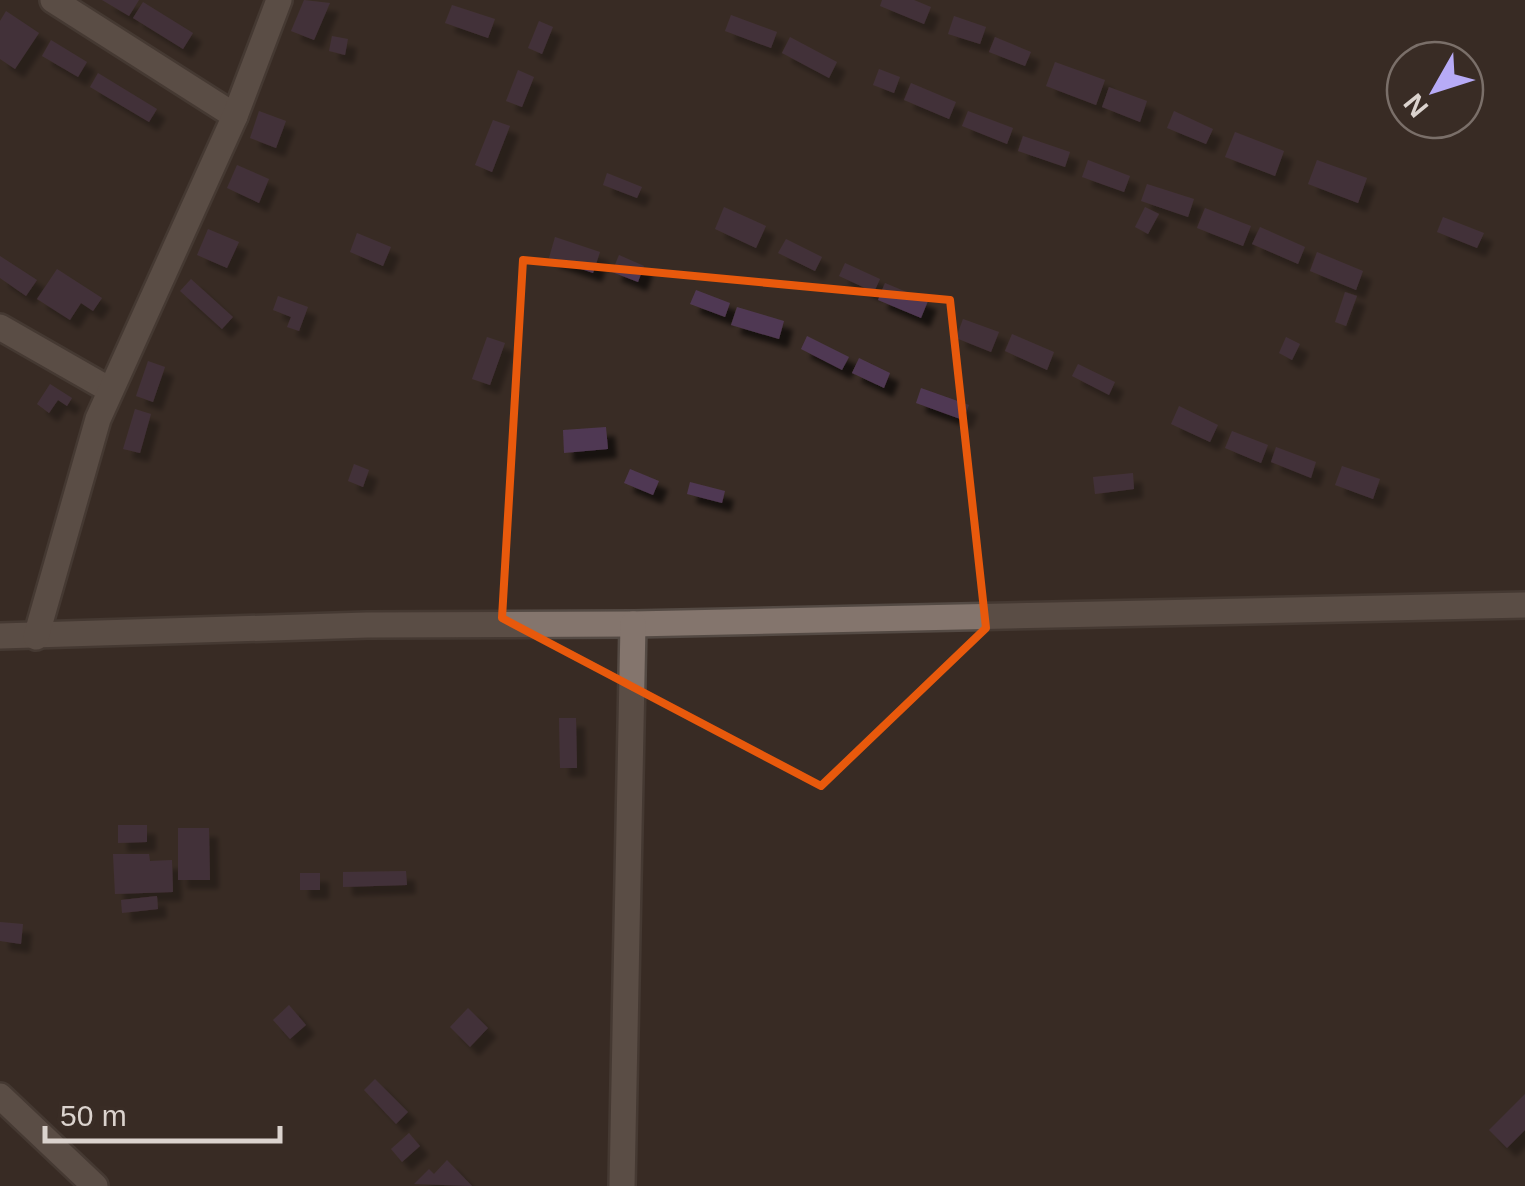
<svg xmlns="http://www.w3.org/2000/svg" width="1525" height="1186" font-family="Arial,sans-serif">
	<defs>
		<filter id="shadow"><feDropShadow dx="9" dy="9" stdDeviation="2.5" flood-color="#0009"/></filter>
	</defs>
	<rect width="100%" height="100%" fill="#392c25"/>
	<!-- building -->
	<g fill="#503952" filter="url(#shadow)">
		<path d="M102,0H139L129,16Z"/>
		<path d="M304,0L330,3L314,40L291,31Z"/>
		<path d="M882,0H914L931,7L924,24L880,6Z"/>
		<path d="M143,2L193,33L183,49L133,18Z"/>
		<path d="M452,5L495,19L488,38L445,23Z"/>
		<path d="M6,11L39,33L15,69L0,59V21Z"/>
		<path d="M731,15L777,32L771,48L725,31Z"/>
		<path d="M954,16L986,27L980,44L948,34Z"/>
		<path d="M539,21L553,27L542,54L528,48Z"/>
		<path d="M332,36L348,39L345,55L329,51Z"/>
		<path d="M790,37L837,62L829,78L782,53Z"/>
		<path d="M995,37L1031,52L1025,66L989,52Z"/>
		<path d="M51,40L87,62L78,77L42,56Z"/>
		<path d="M1055,62L1105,80L1096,105L1046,86Z"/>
		<path d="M879,69L900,77L894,93L873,85Z"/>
		<path d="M518,70L534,77L522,107L506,101Z"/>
		<path d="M98,73L157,109L149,122L90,87Z"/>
		<path d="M911,83L956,102L949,119L904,100Z"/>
		<path d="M1109,87L1147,101L1140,122L1102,107Z"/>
		<path d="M259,111L286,121L276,148L250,138Z"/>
		<path d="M968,111L1013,128L1007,144L962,126Z"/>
		<path d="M1174,111L1213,129L1206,144L1167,128Z"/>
		<path d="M493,120L510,126L492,172L475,165Z"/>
		<path d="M1235,132L1284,151L1275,176L1225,157Z"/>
		<path d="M1023,136L1070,152L1065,167L1018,151Z"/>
		<path d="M1088,160L1130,176L1124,192L1082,177Z"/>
		<path d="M1317,160L1367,178L1358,203L1308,184Z"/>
		<path d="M237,165L269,179L259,203L227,188Z"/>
		<path d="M607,173L642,187L637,198L603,185Z"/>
		<path d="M1147,184L1194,199L1188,217L1141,201Z"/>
		<path d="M724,207L766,226L756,248L715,229Z"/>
		<path d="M1145,207L1159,214L1148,234L1135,227Z"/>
		<path d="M1205,208L1251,226L1243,246L1197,228Z"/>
		<path d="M1443,217L1484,233L1477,248L1437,232Z"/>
		<path d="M1260,227L1305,247L1298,264L1252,244Z"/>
		<path d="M208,229L239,242L227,268L197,255Z"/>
		<path d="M357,233L391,247L383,266L350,252Z"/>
		<path d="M555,237L600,252L593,273L549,258Z"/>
		<path d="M786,239L822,257L815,271L778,253Z"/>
		<path d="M1317,252L1363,271L1356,290L1310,271Z"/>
		<path d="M619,255L644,266L638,282L612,272Z"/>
		<path d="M0,256L37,280L26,296L0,278Z"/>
		<path d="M845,263L880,279L874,292L839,276Z"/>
		<path d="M57,269L102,298L93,311L81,303L70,320L37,299Z"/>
		<path d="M191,279L233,317L222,329L180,291Z"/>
		<path d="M885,283L928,301L921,318L878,300Z"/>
		<path d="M696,290L730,303L725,317L690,304Z"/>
		<path d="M1345,292L1357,296L1346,326L1335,322Z"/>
		<path d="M278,296L308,307L299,331L287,327L291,317L273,310Z"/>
		<path d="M737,307L784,321L779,339L731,325Z"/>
		<path d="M963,319L999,332L991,352L956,338Z"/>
		<path d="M1012,334L1054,352L1047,370L1005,351Z"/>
		<path d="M807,336L849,357L842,370L801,349Z"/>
		<path d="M487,337L505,343L490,385L472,379Z"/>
		<path d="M1286,337L1300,344L1292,360L1279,353Z"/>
		<path d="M859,358L890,373L884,388L852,373Z"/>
		<path d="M148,361L165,367L153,402L136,396Z"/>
		<path d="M1078,364L1115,382L1109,395L1072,376Z"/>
		<path d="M50,384L72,398L67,406L58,400L49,413L37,404Z"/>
		<path d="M921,388L969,405L963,420L916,403Z"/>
		<path d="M1179,406L1218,425L1210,442L1171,424Z"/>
		<path d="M135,409L151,414L140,453L123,449Z"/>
		<path d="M606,427L608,449L564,453L563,430Z"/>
		<path d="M1232,431L1268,445L1261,463L1225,448Z"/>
		<path d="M1276,447L1316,462L1311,478L1271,462Z"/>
		<path d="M354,464L369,470L363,487L348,481Z"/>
		<path d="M1342,466L1380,479L1373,499L1335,485Z"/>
		<path d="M630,469L659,481L653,495L624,483Z"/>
		<path d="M1133,473L1134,489L1095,494L1093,477Z"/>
		<path d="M690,482L725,491L722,503L687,494Z"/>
		<path d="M559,718H576L577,768H560Z"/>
		<path d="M118,825H147V842L118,843Z"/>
		<path d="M178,828H209L210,880H178Z"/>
		<path d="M113,854H149L150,861L172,860L173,892L115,894Z"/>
		<path d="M406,871L407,885L343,887V872Z"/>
		<rect x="300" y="873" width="20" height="17"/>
		<path d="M157,896L158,909L122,913L121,900Z"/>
		<path d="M0,922L23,924L21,944L0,941Z"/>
		<path d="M289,1005L306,1025L290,1039L273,1020Z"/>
		<path d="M468,1008L488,1028L470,1047L450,1027Z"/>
		<path d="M375,1079L408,1112L396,1124L364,1090Z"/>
		<path d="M1525,1094V1130L1507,1148L1489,1130Z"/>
		<path d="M409,1133L420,1146L402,1162L391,1149Z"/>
		<path d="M447,1160L472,1186L414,1184L429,1169L434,1174Z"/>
	</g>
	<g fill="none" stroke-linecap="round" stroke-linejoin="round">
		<!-- street casing -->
		<g stroke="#544a44" stroke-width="30">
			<g id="street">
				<path d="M53,0L235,116"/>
				<path d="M0,327L110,390"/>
				<path d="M0,636L367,625L633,624L1525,605"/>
				<path d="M36,637L98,419L235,116L279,0"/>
				<path d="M0,1096L95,1186"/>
				<path d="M622,1186L633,624"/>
			</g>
		</g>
		<!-- street -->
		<use href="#street" stroke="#84756d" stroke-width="25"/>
	</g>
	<!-- marked area -->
	<path d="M0 0H1525V1186H0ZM523,260L950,300L986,628L821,786L502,618Z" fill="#392c25" fill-opacity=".55" fill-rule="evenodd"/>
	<path fill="none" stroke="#e8590c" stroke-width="8" stroke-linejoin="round" d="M523,260L950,300L986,628L821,786L502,618Z"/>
	<!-- north arrow -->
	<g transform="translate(1435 90) rotate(231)"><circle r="48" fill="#392c25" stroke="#7a6f69" stroke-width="2.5"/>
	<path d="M0-8L18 38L0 25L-18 38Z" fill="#b7abf7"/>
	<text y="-15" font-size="28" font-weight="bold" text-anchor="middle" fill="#dbd3ce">N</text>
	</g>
	<!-- scale -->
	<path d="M45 1126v15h235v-15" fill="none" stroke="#dbd3ce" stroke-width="5"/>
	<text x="60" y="1126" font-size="30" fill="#dbd3ce" stroke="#392c25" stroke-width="8" paint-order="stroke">50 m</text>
</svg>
